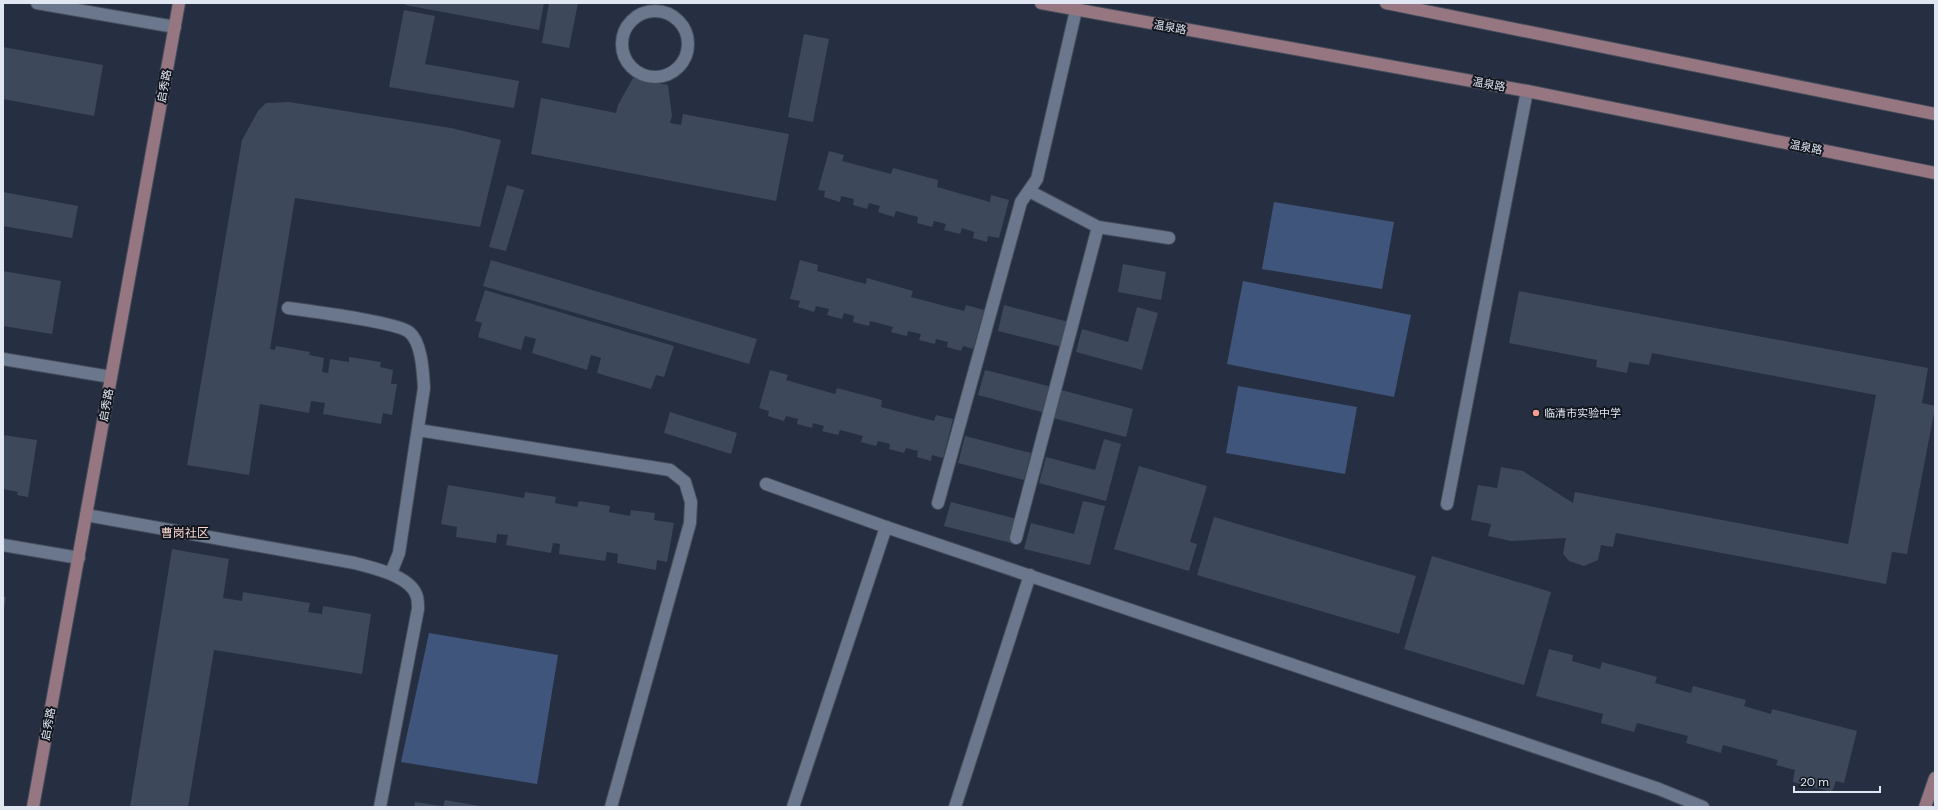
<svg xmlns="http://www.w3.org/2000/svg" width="1938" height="810" font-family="'DM Sans','Noto Sans SC',sans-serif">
	<rect width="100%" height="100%" fill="#252f41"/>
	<!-- green -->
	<g fill="#40557b">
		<path d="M1274,202L1394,222L1382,289L1262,269Z"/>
		<path d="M1243,281L1411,315L1394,397L1227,364Z"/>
		<path d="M1238,386L1357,407L1345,474L1226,453Z"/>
		<path d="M429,633L558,655L537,784L401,762Z"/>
	</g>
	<!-- building -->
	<g fill="#3d485b">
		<path d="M406,3H544L539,30L405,5Z"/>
		<path d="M549,3H578L569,48L542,43Z"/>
		<path d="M404,10L435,16L425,64L519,81L514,108L389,87Z"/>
		<path d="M804,34L829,39L813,122L788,117Z"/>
		<path d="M3,47L103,65L94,116L3,99Z"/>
		<path d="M633,78L668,85L672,116L670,123L681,125L683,114L789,134L776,201L531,154L541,98L616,113L618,105Z"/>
		<path d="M289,102L451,128L501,140L480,227L295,198L270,349L275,350L276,346L310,352L309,355L324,358L322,372L328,373L330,359L349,362V357L381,362L380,367L393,370L391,384H397L392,415L383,413L381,424L323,414L325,403L311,401L309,413L260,404L249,475L187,465L242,140L258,111L266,103Z"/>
		<path d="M829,151L844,155L842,161L891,174L893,168L938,180L937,187L990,202L991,195L1009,200L999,238L988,236L987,242L973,238L974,232L962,228L960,234L944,230L946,224L934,221L932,227L917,223L918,217L896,211L894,217L878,212L880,206L869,203L867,209L853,205L854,199L841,196L840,202L824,197L825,191L818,190Z"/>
		<path d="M507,185L524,190L506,251L489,247Z"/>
		<path d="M3,192L78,206L72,238L3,226Z"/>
		<path d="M491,260L757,339L749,364L483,286Z"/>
		<path d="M800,260L818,265L817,271L866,284L867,278L913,291L911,297L964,311L966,305L984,310L973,349L963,346L961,351L947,347L948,342L936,339L935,344L919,340L921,334L908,331L907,336L891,332L893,327L870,321L869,326L853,322L854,316L844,313L842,319L827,315L829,309L816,306L814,312L798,307L800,301L790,299Z"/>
		<path d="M1123,264L1166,272L1161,300L1118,292Z"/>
		<path d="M3,271L61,281L52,334L3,326Z"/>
		<path d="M485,290L674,346L664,377L656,375L651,389L597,373L601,358L591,355L587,370L532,353L536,339L525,336L521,350L478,337L482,323L475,321Z"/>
		<path d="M1519,291L1928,368L1922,403L1935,406V408L1907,554L1892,552L1886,584L1616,533L1613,547L1601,545L1598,560L1584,566L1569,561L1563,554L1566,538L1511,541L1488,536L1491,524L1471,520L1478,485L1497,488L1501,467L1523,471L1573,503L1575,492L1848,544L1876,395L1652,353L1649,365L1629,362L1627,373L1596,367L1597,360L1509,343Z"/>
		<path d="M1004,305L1069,322L1062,347L998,331Z"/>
		<path d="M1137,307L1158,313L1142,370L1076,352L1082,329L1128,342Z"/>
		<path d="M770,370L788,375L786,380L835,394L837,388L882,400L881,407L934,421L936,415L953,419L943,458L932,455L931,461L917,457L918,451L906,448L904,453L889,449L890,444L878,441L876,446L861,442L863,436L840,430L838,435L822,431L824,426L813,423L812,428L797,424L798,419L786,416L784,421L768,416L769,411L759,408Z"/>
		<path d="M985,370L1052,387L1045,413L978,395Z"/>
		<path d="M1061,390L1133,409L1126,437L1053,418Z"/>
		<path d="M670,412L737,433L731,454L664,433Z"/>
		<path d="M3,435L37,440L28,497L17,495L18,492L3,489Z"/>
		<path d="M965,436L1031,453L1024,480L958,463Z"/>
		<path d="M1104,439L1121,444L1106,501L1039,483L1046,457L1095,470Z"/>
		<path d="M1139,466L1207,486L1190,542L1197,544L1189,571L1114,549Z"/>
		<path d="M448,485L524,498L525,492L556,497L555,503L577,507L579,501L610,506L609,512L630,516L631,510L655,513L654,520L674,523L667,562L657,560L656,570L617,563L618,554L607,552L605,561L559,554L560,544L553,543L551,553L506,545L508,535L497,534L496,543L456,537L457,527L441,524Z"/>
		<path d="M1083,501L1105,506L1090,565L1024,549L1031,523L1074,534Z"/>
		<path d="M951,502L1017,519L1011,543L944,526Z"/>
		<path d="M1214,517L1416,576L1399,634L1197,575Z"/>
		<path d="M172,549L229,559L223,598L242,601L243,592L310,603L308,612L322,614L323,606L371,614L362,674L214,650L188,807H130Z"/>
		<path d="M1432,556L1551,592L1524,685L1404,649Z"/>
		<path d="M3,596L6,597L4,609H3Z"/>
		<path d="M1549,649L1573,655L1572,661L1600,669L1602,662L1657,677L1655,683L1691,693L1693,686L1746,700L1744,706L1771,714L1772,709L1857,731L1844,783L1836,781L1832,792L1793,782L1795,770L1776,765L1778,760L1723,745L1721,753L1686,743L1688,736L1637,723L1634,732L1601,723L1603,714L1536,696Z"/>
		<path d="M445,800L480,806V807H443Z"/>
		<path d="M415,802L442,806L441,807H414Z"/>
	</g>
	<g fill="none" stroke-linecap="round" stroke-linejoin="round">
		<!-- lane casing -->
		<g stroke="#454d5c" stroke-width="14">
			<g id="lane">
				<path d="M37,3L175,27"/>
				<circle cx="655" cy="44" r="33"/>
				<path d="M1029,191L1098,227L1169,238"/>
				<path d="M288,308C309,311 397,322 409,332C422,342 423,373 424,388L399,553L391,573"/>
				<path d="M3,359L111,377"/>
				<path d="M418,430L670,470L685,482L691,502L690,523L611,807"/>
				<path d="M766,484L886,527L1659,789L1703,807"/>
				<path d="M938,503L1021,202L1037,179L1076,10"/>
				<path d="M1447,504L1527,91"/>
				<path d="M86,515L355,563C373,568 412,576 417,597C418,601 418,605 418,609L380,807"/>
				<path d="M1016,538L1098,227"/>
				<path d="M3,545L79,558"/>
				<path d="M793,807L886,527"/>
				<path d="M955,807L1030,575"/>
			</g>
		</g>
		<!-- secondary casing -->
		<g stroke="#454d5c" stroke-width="14">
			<g id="secondary">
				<path d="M1041,3L1527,91L1935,173"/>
				<path d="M1386,3L1935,114"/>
				<path d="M33,807L179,3"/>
				<path d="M1925,807L1935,778"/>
			</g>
		</g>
		<!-- lane -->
		<use href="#lane" stroke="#6b778c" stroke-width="12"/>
		<!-- secondary -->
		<use href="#secondary" stroke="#967681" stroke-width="12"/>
	</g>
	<!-- markers -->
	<circle fill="#f59c92" stroke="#12171f" stroke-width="1.5" cx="1536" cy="413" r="4"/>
	<g text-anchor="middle" stroke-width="4" stroke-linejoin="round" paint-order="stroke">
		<!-- street labels -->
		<g font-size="11" fill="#e0e6f2" stroke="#12171f">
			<text transform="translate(1170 27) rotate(10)" y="4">温泉路</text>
			<text transform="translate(1489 84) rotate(10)" y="4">温泉路</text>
			<text transform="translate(164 86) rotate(-80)" y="4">启秀路</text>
			<text transform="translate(1806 147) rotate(11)" y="4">温泉路</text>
			<text transform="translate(106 405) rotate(-80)" y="4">启秀路</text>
			<text transform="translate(48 724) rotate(-80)" y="4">启秀路</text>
		</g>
		<!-- poi labels -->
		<g font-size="11" fill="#e0e6f2" stroke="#12171f" text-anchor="start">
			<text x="1544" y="417">临清市实验中学</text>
		</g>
		<!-- neighbourhood labels -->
		<g font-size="12" fill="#f9d6d1" stroke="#12171f">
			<text x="185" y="537">曹岗社区</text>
		</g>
	</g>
	<!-- border -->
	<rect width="1938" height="810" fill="none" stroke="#e0e6f2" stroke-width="8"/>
	<!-- scale -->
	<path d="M1794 786v6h86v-6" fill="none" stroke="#e0e6f2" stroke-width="2"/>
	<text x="1800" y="786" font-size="12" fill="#e0e6f2" stroke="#12171f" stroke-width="3" paint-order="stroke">20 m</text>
</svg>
